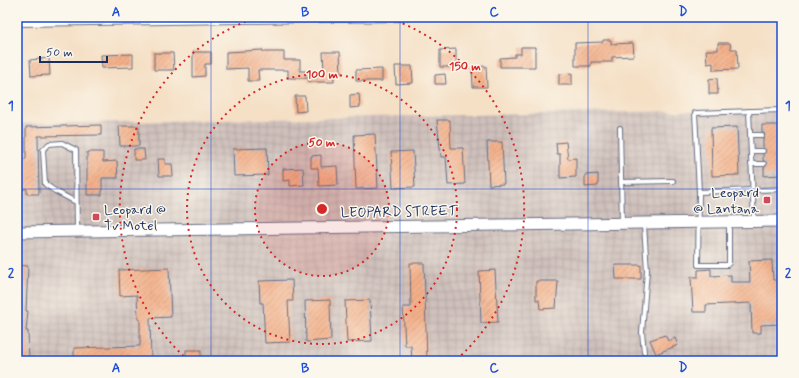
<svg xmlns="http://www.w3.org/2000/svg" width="799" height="378" font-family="Mynerve,sans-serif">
	<defs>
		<pattern id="industrial-grid" width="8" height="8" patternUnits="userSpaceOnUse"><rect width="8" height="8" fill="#cfc0bb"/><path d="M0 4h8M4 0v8" fill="none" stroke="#b1a5a3"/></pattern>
		<pattern id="building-hatch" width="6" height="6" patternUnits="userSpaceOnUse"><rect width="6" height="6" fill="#f4b18a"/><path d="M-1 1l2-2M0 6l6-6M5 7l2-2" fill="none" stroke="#c59074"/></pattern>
	</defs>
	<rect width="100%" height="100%" fill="#fbf7ec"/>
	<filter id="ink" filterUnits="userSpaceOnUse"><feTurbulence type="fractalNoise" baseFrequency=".025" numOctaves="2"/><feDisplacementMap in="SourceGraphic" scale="8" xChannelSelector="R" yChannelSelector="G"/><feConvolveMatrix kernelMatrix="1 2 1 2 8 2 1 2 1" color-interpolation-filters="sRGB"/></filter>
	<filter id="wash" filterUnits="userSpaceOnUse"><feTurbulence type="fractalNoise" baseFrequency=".012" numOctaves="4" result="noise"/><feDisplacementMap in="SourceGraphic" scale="16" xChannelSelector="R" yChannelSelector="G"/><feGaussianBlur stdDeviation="0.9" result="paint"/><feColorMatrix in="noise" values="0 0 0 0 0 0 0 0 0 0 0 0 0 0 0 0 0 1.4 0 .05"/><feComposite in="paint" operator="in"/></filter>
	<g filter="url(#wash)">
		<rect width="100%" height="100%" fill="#f5e0c6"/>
		<!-- industrial -->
		<path fill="url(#industrial-grid)" d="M782,109V361H17V124Z"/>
		<g id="blocks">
			<!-- building -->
			<g fill="url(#building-hatch)">
				<path d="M603,40H611V44L633,43L634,56L612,57V62H591V66H575V43L603,42Z"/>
				<path d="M718,43H730L731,49H737L738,69L713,70V63L707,64L706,50H718Z"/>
				<path d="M521,47H535V67H500V58L515,57V54H521Z"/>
				<path d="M456,49V67H440V50Z"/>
				<path d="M263,50V52H284V60H300V71H324L323,52H340L341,74H334V82H309V78H288V70H258L259,81H248V68L226,69V52Z"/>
				<path d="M193,52H211V64H205V76L193,77Z"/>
				<path d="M154,53H173L174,70H154Z"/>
				<path d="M133,54V67L102,68L101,55Z"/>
				<path d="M49,58L50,75L31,76L30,60Z"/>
				<path d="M395,66H412L413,83L396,84Z"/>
				<path d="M486,66L487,87H473L472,67Z"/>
				<path d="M382,69V81H356V70Z"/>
				<path d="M572,73V85H559V74Z"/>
				<path d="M445,74L446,84H435V75Z"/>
				<path d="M717,78L718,94H709V79Z"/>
				<path d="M359,94L360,107L350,108V95Z"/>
				<path d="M295,96H305L306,111L296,112Z"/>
				<path d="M437,120H450L451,148H463L465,184L448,185L446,157H441Z"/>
				<path d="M101,125V135L38,136L39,194H27V189H17V159H26V127Z"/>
				<path d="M762,125H782V175L764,176V168L767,164L763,160V154L766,151L763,148V138L765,135L762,132Z"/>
				<path d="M119,126H139V146H120Z"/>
				<path d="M737,127L739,175L712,176L711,128Z"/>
				<path d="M375,134L378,188L356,189L354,135Z"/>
				<path d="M487,142H502L504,184L489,185Z"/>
				<path d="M566,142L568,159L576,158V177L560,178V154H557L556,143Z"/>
				<path d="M267,148L268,175L234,176L233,149Z"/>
				<path d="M134,149H144L145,160H134Z"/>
				<path d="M413,151L415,187L393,188L391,152Z"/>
				<path d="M87,152H103V162L117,161L118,178H102V195H87Z"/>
				<path d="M321,155V167L337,166L338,185L319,186L318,168H311V156Z"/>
				<path d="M158,159H165V164H172L173,176H159Z"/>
				<path d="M303,168L304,185L290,186V180L283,181V169Z"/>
				<path d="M598,174V186L585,187V175Z"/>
				<path d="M772,260L773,280H780L782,324L761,325V333H752L751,303L706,305V312H693L691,277H698V270L711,269V276L731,275V282H750L749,261Z"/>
				<path d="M410,263H424L427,361H412L411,346H405L403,307H411Z"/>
				<path d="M17,265L28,266L26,311H28L26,331H28L29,361H19V324H17L19,304H17Z"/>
				<path d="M615,265H641V279H616Z"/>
				<path d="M169,268L171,317L150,318L151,361H74V348L140,346V319H138L137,295L120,296L119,270Z"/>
				<path d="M495,270L498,322L481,323L479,271Z"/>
				<path d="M292,280L293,301H288L290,342L265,343L263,303H260L259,281Z"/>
				<path d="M536,281H558L556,308L540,309L539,300H536Z"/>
				<path d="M330,300L331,340L306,342L305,301Z"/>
				<path d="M370,300L372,341L347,342L345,301Z"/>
				<path d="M665,335L668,341L675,338L678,345L656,354L650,340Z"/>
				<rect x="186" y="350" width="15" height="11"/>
			</g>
		</g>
	</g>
	<g filter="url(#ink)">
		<use href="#blocks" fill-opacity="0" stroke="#676d82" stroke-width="1"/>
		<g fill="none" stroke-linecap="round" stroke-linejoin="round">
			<!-- service casing -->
			<g stroke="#676d82" stroke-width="6">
				<g id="service">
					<path d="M749,111L754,221"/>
					<path d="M620,128L622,223"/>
					<path d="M750,135H762"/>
					<path d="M751,151H763"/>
					<path d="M751,164H764"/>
					<path d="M621,182L673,181"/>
					<path d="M699,192L782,189"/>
					<path d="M76,202L55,191L45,184L43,150L49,144L62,143L76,150L77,230"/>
					<path d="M729,222V263L727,265H698L699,192L695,113L782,110"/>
					<path d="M644,352L642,332L647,271L644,225"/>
				</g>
			</g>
			<!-- minor casing -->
			<g stroke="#676d82" stroke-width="10">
				<path id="minor" d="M17,22L405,17"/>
			</g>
			<!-- secondary casing -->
			<g stroke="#676d82" stroke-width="13">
				<path id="secondary" d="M17,232L782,221"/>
			</g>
			<!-- service -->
			<use href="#service" stroke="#fff" stroke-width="4"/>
			<!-- minor -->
			<use href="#minor" stroke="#fff" stroke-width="8"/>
			<!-- secondary -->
			<use href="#secondary" stroke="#fff" stroke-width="11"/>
		</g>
	</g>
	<!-- grid -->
	<path fill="none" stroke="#1d4ed8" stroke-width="1" stroke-opacity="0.55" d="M211,17V361M400,17V361M588,17V361M17,189H782"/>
	<!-- distance rings -->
	<circle cx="322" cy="209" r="67" fill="#d62828" fill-opacity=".12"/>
	<g fill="none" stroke="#d62828" stroke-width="2" stroke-dasharray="2 4">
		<circle cx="322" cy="209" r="67"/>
		<circle cx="322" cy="209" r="135"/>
		<path d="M188 360A202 202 0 0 1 258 17M386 17A202 202 0 0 1 456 360"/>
	</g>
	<!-- markers -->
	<g fill="#d1495b" stroke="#fbf7ec" stroke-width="1.5">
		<rect x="763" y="196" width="8" height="8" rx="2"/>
		<rect x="92" y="213" width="8" height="8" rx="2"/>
	</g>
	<g text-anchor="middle" stroke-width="3" stroke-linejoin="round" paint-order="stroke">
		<!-- poi labels -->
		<g font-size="14" fill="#1b2f5e" stroke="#fbf7ec" text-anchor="end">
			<text x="759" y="197">Leopard<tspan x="759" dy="16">@ Lantana</tspan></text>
			<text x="104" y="214" text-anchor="start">Leopard @<tspan x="104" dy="16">Tv Motel</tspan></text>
		</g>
		<!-- street labels -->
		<g font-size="14" fill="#1b2f5e" stroke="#fbf7ec">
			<text transform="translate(399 211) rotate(-1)" y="5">LEOPARD STREET</text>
		</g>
	</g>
	<circle cx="322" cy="209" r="6" fill="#d62828" stroke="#fbf7ec" stroke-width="2"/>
	<g font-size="12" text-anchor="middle" font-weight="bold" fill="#d62828" stroke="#fbf7ec" stroke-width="3" stroke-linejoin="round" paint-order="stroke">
		<text x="465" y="70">150 m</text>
		<text x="322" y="78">100 m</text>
		<text x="322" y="146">50 m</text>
	</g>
	<!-- margin -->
	<rect width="799" height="378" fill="none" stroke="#fbf7ec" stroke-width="44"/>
	<!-- scale -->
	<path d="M40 56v6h67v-6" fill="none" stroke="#1b2f5e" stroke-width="2"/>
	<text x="46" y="56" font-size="12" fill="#1b2f5e" stroke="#fbf7ec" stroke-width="3" paint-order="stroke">50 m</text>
	<rect x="22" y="22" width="755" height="334" fill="none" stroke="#1d4ed8" stroke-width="1.5"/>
	<g font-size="13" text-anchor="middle" font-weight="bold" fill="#1d4ed8">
		<text x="116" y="16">A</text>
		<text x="305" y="16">B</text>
		<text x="494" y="16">C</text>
		<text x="683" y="16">D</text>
		<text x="11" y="110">1</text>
		<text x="788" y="110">1</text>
		<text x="11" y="277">2</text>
		<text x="788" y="277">2</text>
		<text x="116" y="372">A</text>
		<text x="305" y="372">B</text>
		<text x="494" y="372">C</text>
		<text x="683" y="372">D</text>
	</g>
</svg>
